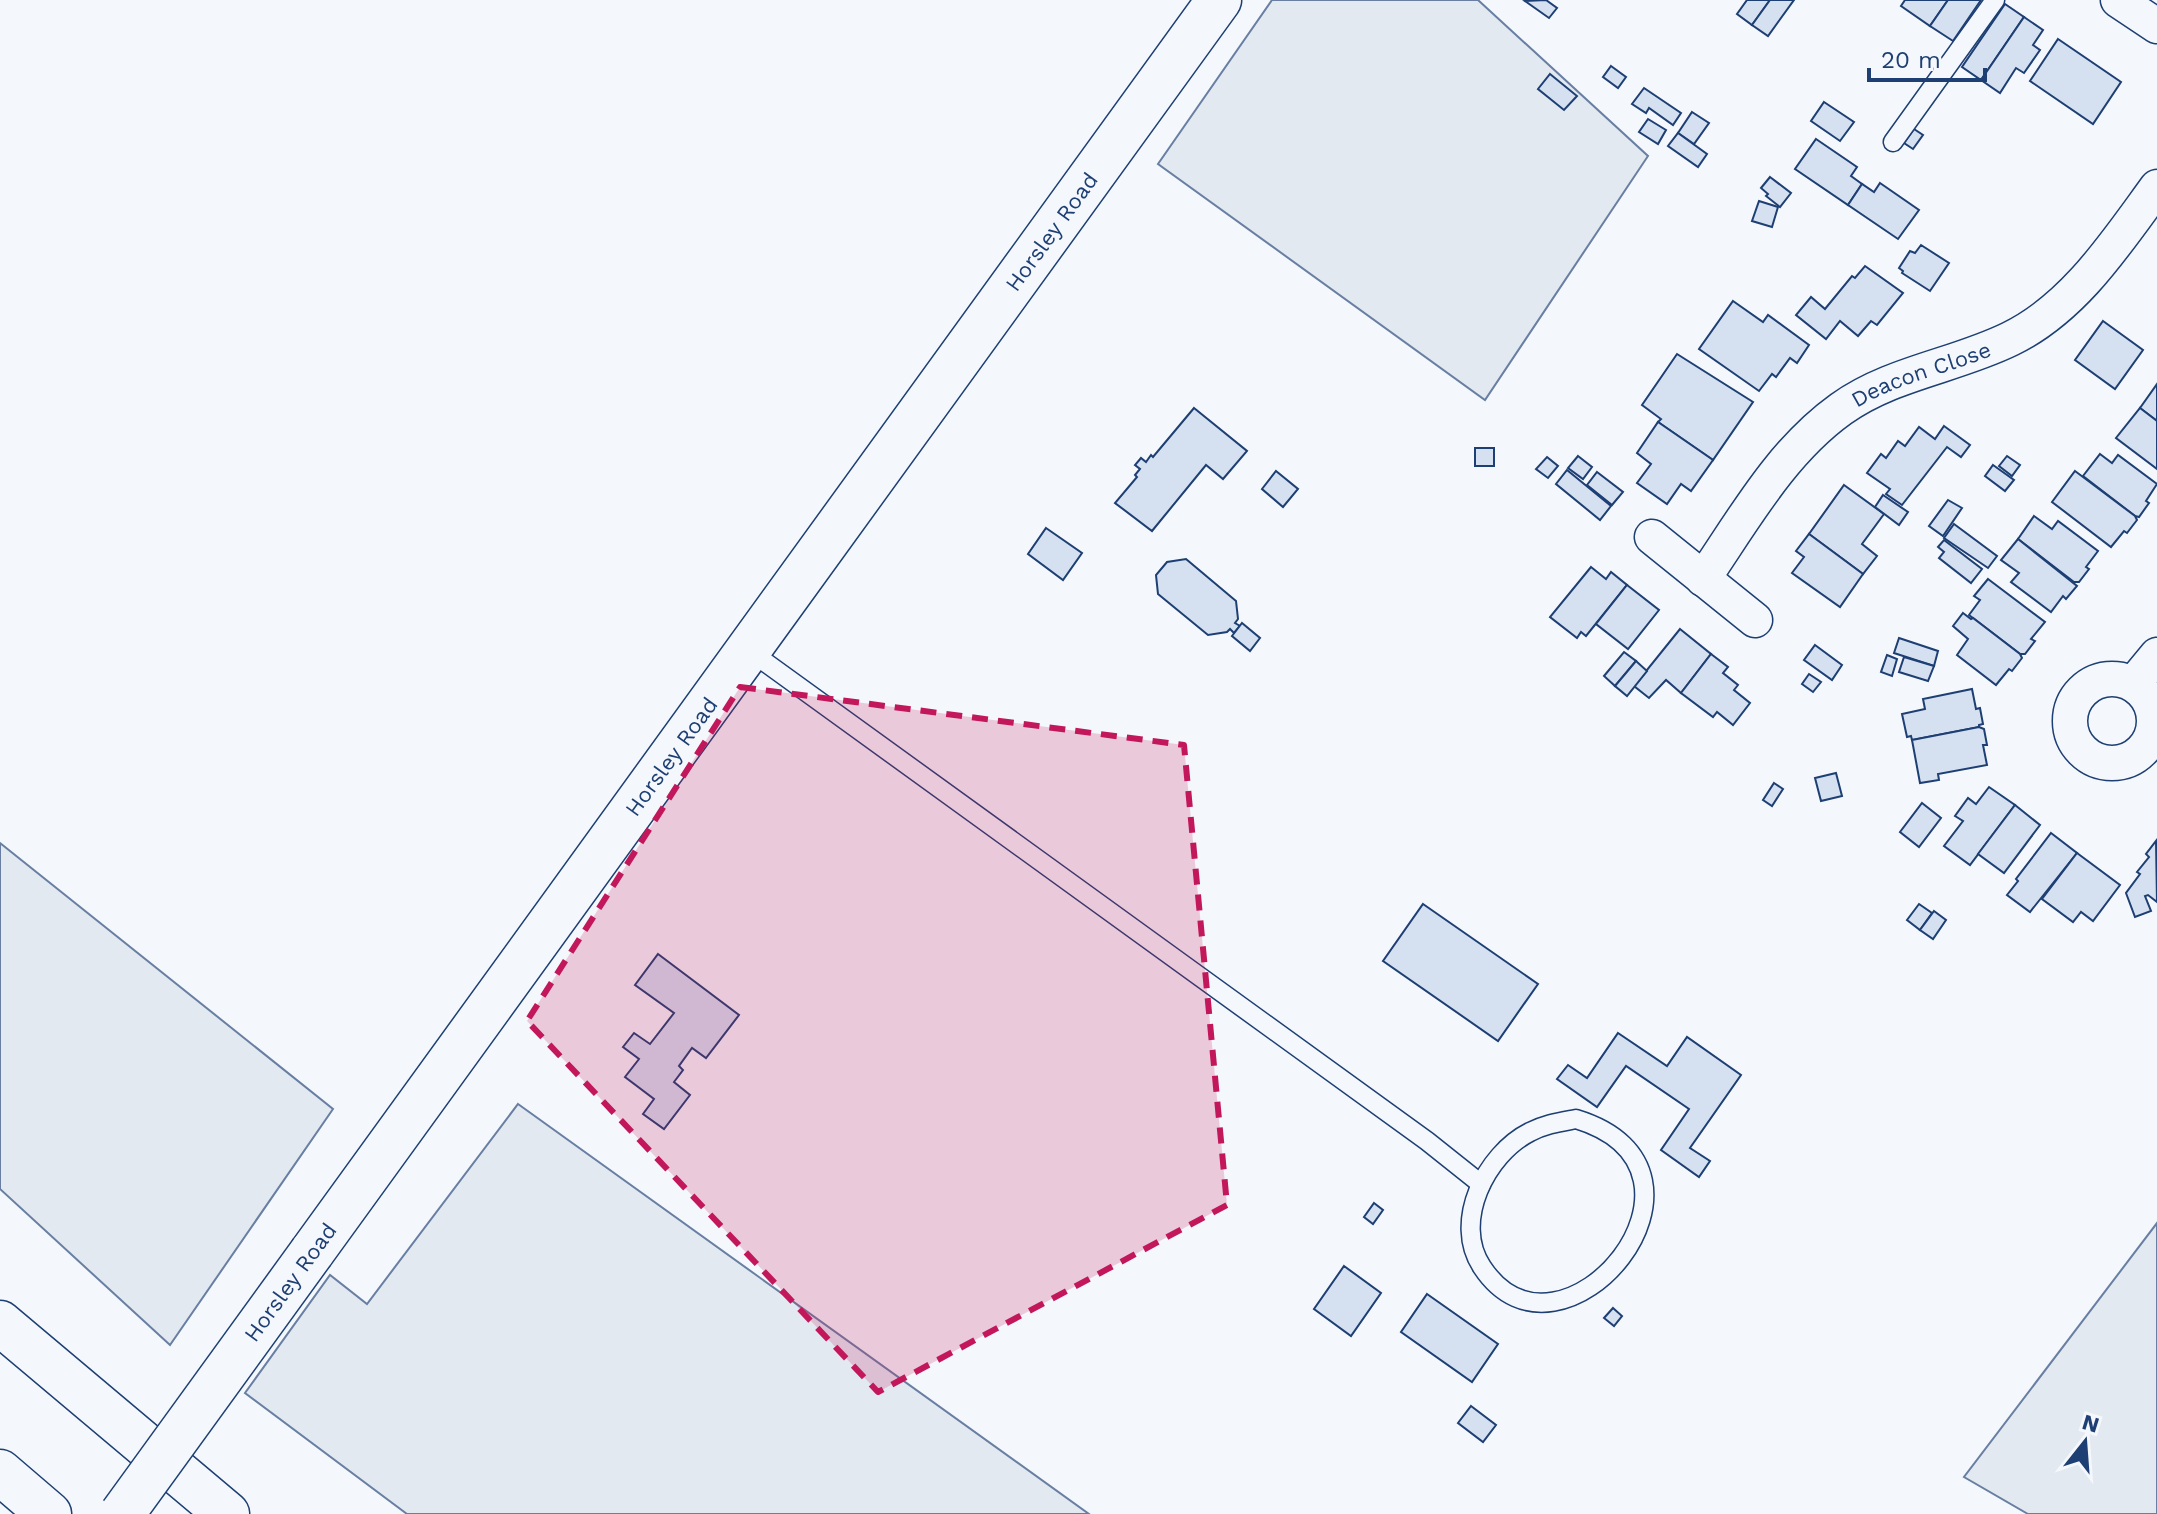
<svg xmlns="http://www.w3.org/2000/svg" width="2157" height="1514" font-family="'Work Sans',sans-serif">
	<rect width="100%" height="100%" fill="#f4f7fb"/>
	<!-- green -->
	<g fill="#e3e9f0" stroke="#687fa3" stroke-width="2">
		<path d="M1272,0H1478L1648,156L1485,400L1158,164Z"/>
		<path d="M0,843L333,1109L170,1345L0,1189Z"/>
		<path d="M518,1104L1089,1514H407L245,1393L330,1275L367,1304Z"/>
		<path d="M2157,1223V1514H2028L1964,1477Z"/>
	</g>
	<!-- building -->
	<g fill="#d5e0f0" stroke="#1d3f73" stroke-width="2">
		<path d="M1546,0L1557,8L1549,18L1525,1Z"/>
		<path d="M1747,0H1770L1752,25L1737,14Z"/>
		<path d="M1770,0H1794L1768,36L1752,25Z"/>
		<path d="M1905,0H1948L1930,26L1901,6Z"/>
		<path d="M1948,0H1981L1953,41L1930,26Z"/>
		<path d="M2005,4L2024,17L1981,80L1962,67Z"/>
		<path d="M2024,17L2043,30L2033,45L2040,50L2024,73L2016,68L2000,93L1981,80Z"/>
		<path d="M2058,39L2121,82L2093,124L2030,81Z"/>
		<path d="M1611,66L1626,77L1618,88L1603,77Z"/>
		<path d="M1550,74L1577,96L1564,110L1538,89Z"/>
		<path d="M1644,88L1681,113L1673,125L1649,108L1646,113L1632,104Z"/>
		<path d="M1824,102L1854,122L1840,141L1811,121Z"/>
		<path d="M1692,112L1709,123L1694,144L1678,133Z"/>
		<path d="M1648,119L1666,130L1658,144L1639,132Z"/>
		<path d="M1914,129L1923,135L1913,149L1904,143Z"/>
		<path d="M1678,133L1707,154L1698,167L1668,146Z"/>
		<path d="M1816,139L1857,167L1851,176L1862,184L1848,205L1795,169Z"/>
		<path d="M1770,177L1791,193L1780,207L1766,196L1768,194L1761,188Z"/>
		<path d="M1880,183L1919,210L1898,239L1848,205L1862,184L1874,192Z"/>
		<path d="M1759,201L1778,207L1772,227L1752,221Z"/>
		<path d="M1921,245L1949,263L1930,291L1902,273L1903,271L1899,268L1910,251L1915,253Z"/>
		<path d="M1865,266L1903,293L1877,325L1871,321L1858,336L1840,321L1826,339L1796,315L1811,297L1825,309L1852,276L1855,278Z"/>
		<path d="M1733,301L1763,322L1768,315L1809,345L1797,363L1790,358L1776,377L1772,374L1759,391L1699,349Z"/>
		<path d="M2103,321L2143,350L2115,389L2075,360Z"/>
		<path d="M1677,354L1753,402L1713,460L1658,422L1661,419L1642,405Z"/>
		<path d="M2157,384V421L2140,408Z"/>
		<path d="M1194,408L1247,451L1223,479L1206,465L1152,531L1115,503L1137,477L1135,475L1140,469L1135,465L1141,458L1146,462L1151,455L1153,457Z"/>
		<path d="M2140,408L2157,421V469L2116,438Z"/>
		<path d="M1658,422L1713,460L1691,491L1681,484L1667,504L1637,483L1651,464L1637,453Z"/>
		<path d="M1944,426L1970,445L1961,457L1947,447L1902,505L1886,494L1890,489L1867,473L1881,454L1886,458L1898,441L1905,446L1919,427L1935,439Z"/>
		<rect x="1475" y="448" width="19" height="18"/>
		<path d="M2100,454L2112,463L2118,455L2157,484L2146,501L2149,503L2139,517L2135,516L2083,476Z"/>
		<path d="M1578,456L1592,467L1583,479L1568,468Z"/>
		<path d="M2007,456L2020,465L2012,476L1999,466Z"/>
		<path d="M1547,457L1558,466L1548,478L1536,469Z"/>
		<path d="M1993,465L2014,480L2005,491L1985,476Z"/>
		<path d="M1567,470L1611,506L1600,520L1556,484Z"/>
		<path d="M1276,471L1298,489L1283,507L1262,489Z"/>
		<path d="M2075,471L2135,516L2137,520L2127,533L2124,531L2111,547L2052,502Z"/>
		<path d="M1597,472L1623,492L1612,505L1587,485Z"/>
		<path d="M1844,485L1884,514L1862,544L1877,556L1863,574L1809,534Z"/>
		<path d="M1883,495L1908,512L1899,525L1875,507Z"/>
		<path d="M1948,500L1962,508L1943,536L1929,526Z"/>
		<path d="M2034,516L2052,529L2058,521L2098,551L2086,567L2089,569L2079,582H2074L2018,539Z"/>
		<path d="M1954,524L1997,556L1988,568L1944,538Z"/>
		<path d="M1046,528L1082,553L1063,580L1028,554Z"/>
		<path d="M1809,534L1863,574L1840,607L1792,573L1804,557L1796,551Z"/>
		<path d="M2018,539L2077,586L2066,599L2063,596L2051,612L2011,582L2019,573L2001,560Z"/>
		<path d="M1944,540L1982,569L1971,583L1939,558L1944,552L1938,547Z"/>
		<path d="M1186,559L1236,601L1238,619L1235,623L1240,626L1234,633L1230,629L1227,632L1208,635L1158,594L1156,575L1167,562Z"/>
		<path d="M1591,567L1606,579L1611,572L1627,585L1586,636L1581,632L1577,638L1550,617Z"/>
		<path d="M1988,579L2045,622L2031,639L2035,641L2025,654H2020L1969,615L1980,600L1974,596Z"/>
		<path d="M1627,585L1659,610L1628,649L1596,624Z"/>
		<path d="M1963,613L1971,619L1973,618L2020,654L2022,658L2012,671L2009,669L1996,685L1957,655L1968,639L1953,626Z"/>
		<path d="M1242,623L1260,638L1250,651L1232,636Z"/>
		<path d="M1680,629L1711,654L1681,693L1666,680L1649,698L1634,686Z"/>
		<path d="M1899,638L1938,651L1934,666L1894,653Z"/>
		<path d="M1815,645L1842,665L1832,680L1804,660Z"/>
		<path d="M1624,652L1636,661L1615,686L1604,676Z"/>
		<path d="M1711,654L1728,667L1723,673L1738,685L1734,690L1750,703L1733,725L1717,712L1713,717L1681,693Z"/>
		<path d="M1887,655L1897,659L1892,676L1881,672Z"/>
		<path d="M1904,657L1934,666L1928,681L1899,672Z"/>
		<path d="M1636,661L1647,671L1627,696L1615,686Z"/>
		<path d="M1809,674L1821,682L1813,692L1802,684Z"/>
		<path d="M1972,689L1976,709L1980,708L1983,724L1979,725V727L1912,740L1911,736L1907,737L1902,714L1925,709L1923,699Z"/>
		<path d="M1979,727L1984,729L1987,745H1983L1987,765L1938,774L1939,780L1920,783L1912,740Z"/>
		<path d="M1836,773L1842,796L1821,801L1815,778Z"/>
		<path d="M1774,783L1783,789L1772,806L1763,800Z"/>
		<path d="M1989,787L2015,805L1970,865L1944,846L1963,821L1955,816L1968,798L1976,804Z"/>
		<path d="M1922,803L1941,818L1919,847L1900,832Z"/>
		<path d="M2015,805L2040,825L2004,873L1978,854Z"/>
		<path d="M2051,833L2077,853L2030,912L2007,895L2018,881L2016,879Z"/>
		<path d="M2156,841L2157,902L2148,895L2145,896L2151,911L2135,917L2126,893L2140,874L2137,872L2149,857L2146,854Z"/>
		<path d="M2077,853L2120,885L2093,921L2081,912L2073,922L2042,899Z"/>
		<path d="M1423,904L1538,984L1498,1041L1383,961Z"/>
		<path d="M1919,904L1932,913L1920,930L1907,920Z"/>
		<path d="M1934,911L1946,920L1933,939L1920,930Z"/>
		<path d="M658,954L739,1015L706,1058L692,1048L679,1066L683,1070L674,1082L690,1095L664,1129L643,1114L654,1099L625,1077L639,1059L623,1047L634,1033L650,1044L674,1013L635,985Z"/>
		<path d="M1618,1033L1667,1066L1687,1037L1741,1075L1690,1148L1710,1161L1699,1177L1661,1150L1689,1109L1626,1066L1597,1107L1557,1079L1568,1065L1587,1078Z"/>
		<path d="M1374,1203L1383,1210L1373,1224L1364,1217Z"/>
		<path d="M1344,1266L1381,1293L1351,1336L1314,1309Z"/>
		<path d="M1427,1294L1498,1344L1472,1382L1401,1332Z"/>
		<path d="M1613,1308L1622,1316L1614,1326L1604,1318Z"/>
		<path d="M1471,1406L1496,1425L1483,1442L1458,1423Z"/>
	</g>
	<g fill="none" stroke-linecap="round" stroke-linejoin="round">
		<!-- service casing -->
		<g stroke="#1d3f73" stroke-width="21">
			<g id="service">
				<path d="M1893,142L1995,0"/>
				<path d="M747,649L1427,1141L1481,1184"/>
				<path d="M1576,1119C1743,1170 1561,1387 1482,1267C1452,1222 1486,1154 1530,1132C1545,1124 1560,1122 1576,1119Z"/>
			</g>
		</g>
		<!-- minor casing -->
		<g stroke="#1d3f73" stroke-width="37">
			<g id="minor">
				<path d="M2118,0L2157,26"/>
				<path d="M1652,537L1755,620"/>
				<path id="s1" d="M1703,579C1744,519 1781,452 1841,409C1891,373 1955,366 2010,339C2074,308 2116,243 2157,187"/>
				<circle cx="2112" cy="721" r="42"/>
				<path d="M2133,684L2157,655"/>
			</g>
		</g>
		<!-- tertiary casing -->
		<g stroke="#1d3f73" stroke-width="47">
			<g id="tertiary">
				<path id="s2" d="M312,1252L1219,0"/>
			</g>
		</g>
		<!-- motorway casing -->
		<g stroke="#1d3f73" stroke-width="47">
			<g id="motorway">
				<path d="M0,1323L227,1514"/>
				<path d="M0,1472L49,1514"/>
			</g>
		</g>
		<!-- service -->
		<use href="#service" stroke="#f4f7fb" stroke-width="18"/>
		<!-- minor -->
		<use href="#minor" stroke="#f4f7fb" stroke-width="34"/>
		<!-- tertiary -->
		<use href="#tertiary" stroke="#f4f7fb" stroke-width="44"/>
		<!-- motorway -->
		<use href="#motorway" stroke="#f4f7fb" stroke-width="44"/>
		<!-- tertiary-bridge casing -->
		<g stroke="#1d3f73" stroke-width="47" stroke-linecap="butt">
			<path id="tertiary-bridge" d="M122,1514L312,1252"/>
		</g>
		<!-- tertiary-bridge -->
		<use href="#tertiary-bridge" stroke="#f4f7fb" stroke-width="44"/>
	</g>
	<!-- marked area -->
	<path fill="#c2185b" fill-opacity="0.2" stroke="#c2185b" stroke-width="6" stroke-dasharray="16 10" stroke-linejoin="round" d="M740,687L1184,745L1227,1205L878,1392L527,1021Z"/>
	<g text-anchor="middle" stroke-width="6" stroke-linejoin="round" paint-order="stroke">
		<!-- street labels -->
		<g font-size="22" fill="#1d3f73" stroke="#f4f7fb">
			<text dy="8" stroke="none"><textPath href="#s2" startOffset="1260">Horsley Road</textPath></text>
			<text dy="8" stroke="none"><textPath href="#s1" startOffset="308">Deacon Close</textPath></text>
			<text dy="8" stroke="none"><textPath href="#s2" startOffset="612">Horsley Road</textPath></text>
			<text transform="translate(290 1282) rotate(-54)" y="8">Horsley Road</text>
		</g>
	</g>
	<!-- north arrow -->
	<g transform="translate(2085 1442) rotate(17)" stroke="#f4f7fb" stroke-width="6" paint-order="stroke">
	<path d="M0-6L14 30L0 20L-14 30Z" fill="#1d3f73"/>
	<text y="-12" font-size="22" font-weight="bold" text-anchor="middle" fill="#1d3f73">N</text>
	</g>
	<!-- scale -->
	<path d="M1869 68v12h116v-12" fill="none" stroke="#1d3f73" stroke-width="4"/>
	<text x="1881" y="68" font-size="24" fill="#1d3f73" stroke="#f4f7fb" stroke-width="6" paint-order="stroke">20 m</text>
</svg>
